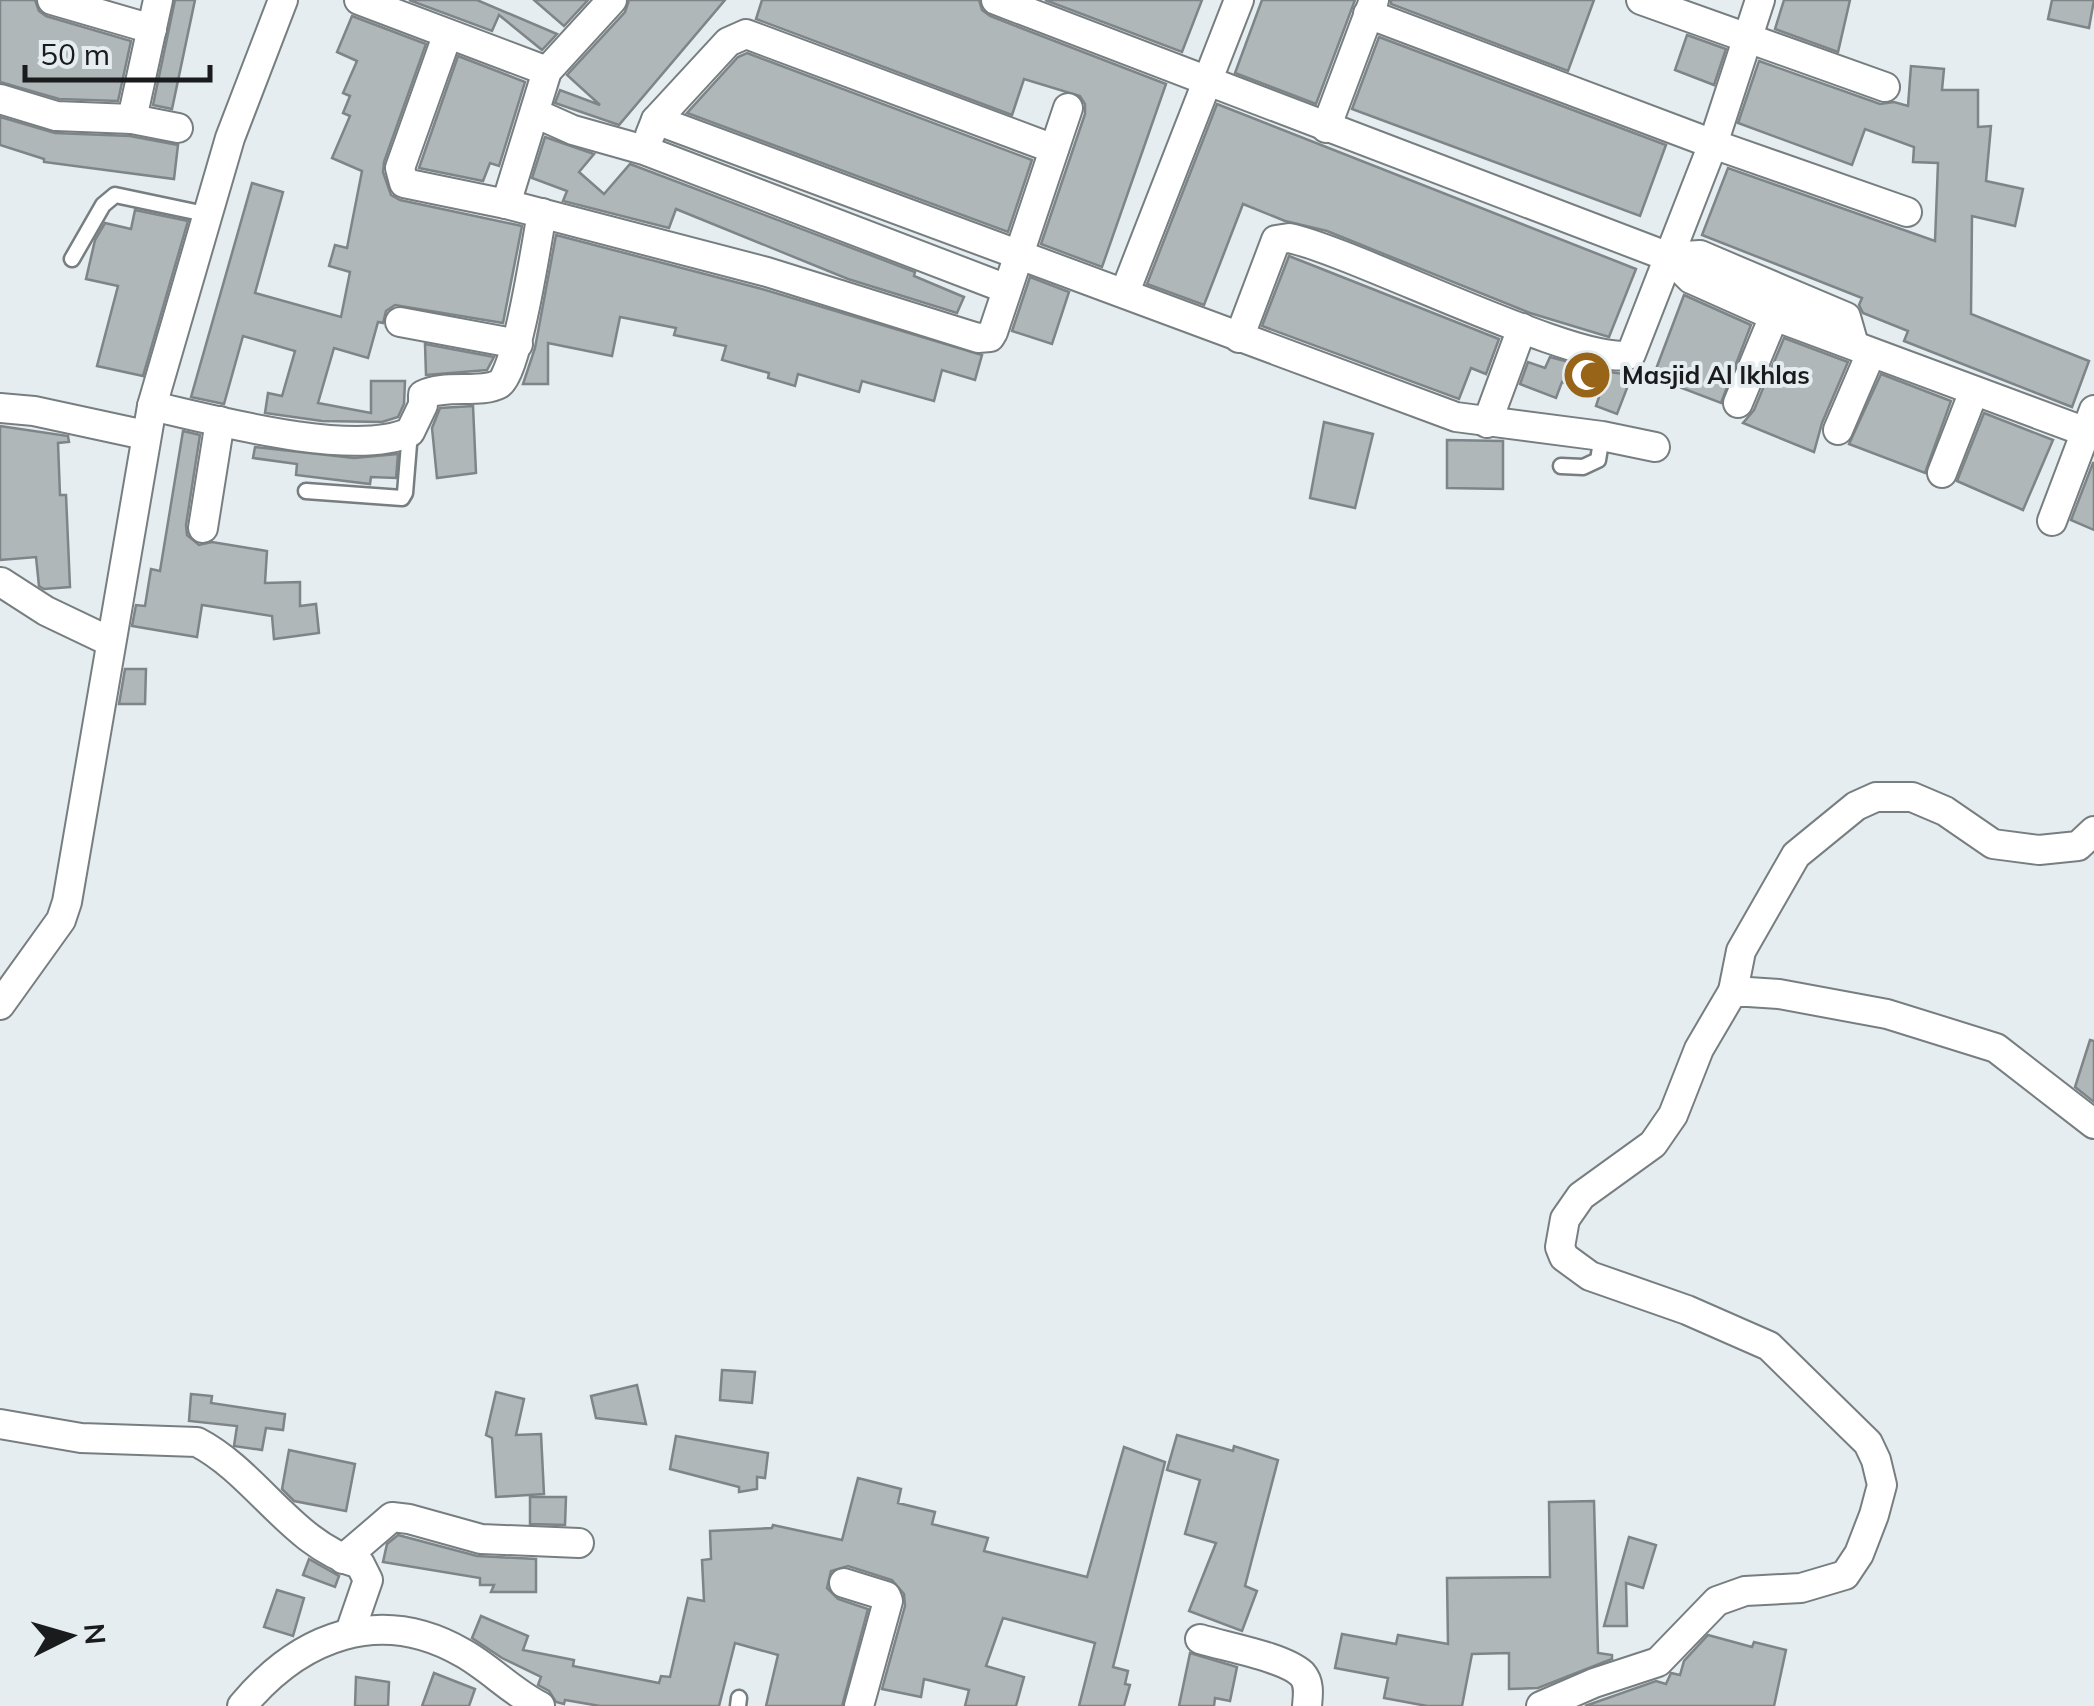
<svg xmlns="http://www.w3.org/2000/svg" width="2094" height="1706" font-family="Mulish,sans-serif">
	<rect width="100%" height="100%" fill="#e5edf0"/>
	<!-- building -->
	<g fill="#afb7b9" stroke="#7e8487" stroke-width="2.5">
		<path d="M0,0H35L39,11L46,16L131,41L118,101L59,99L0,82Z"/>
		<path d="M175,0H195L172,109L153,105Z"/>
		<path d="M409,0H477L557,34L542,50L499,15L492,31Z"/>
		<path d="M534,0H588L564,26Z"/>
		<path d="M629,0H725L619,125L555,103L560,90L600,105L567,75L625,12Z"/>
		<path d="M762,0H979L982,10L990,16L1166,84L1102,267L1041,244L1085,114V104L1080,96L1024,79L1012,115L756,19Z"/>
		<path d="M1045,0H1202L1182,52Z"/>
		<path d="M1262,0H1355L1316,104L1235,73Z"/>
		<path d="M1391,0H1594L1568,71L1391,4Z"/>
		<path d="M1784,0H1850L1838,52L1775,29Z"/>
		<path d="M2052,0H2094L2089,28L2048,19Z"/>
		<path d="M352,16L426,44L384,162L383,172L391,195L400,200L522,226L503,323L395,305L386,311L383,323L378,322L368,358L334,348L318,403L371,413V381H405L404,404L398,417L382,422L322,421L265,413L268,393L282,396L295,351L243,336L224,404L191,397L252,183L283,192L255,293L341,317L350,272L329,266L335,245L347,248L362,171L332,158L350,116L343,113L350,96L343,93L357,61L337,52Z"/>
		<path d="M1687,35L1726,49L1714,85L1675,70Z"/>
		<path d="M1379,37L1666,145L1640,216L1352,109Z"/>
		<path d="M747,53L1032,160L1008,232L687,113L738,57Z"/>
		<path d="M458,56L525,82L499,166L490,163L483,181L419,168Z"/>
		<path d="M1759,61L1880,104L1894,102L1908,106L1911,66L1944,69L1942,90H1978V127L1991,126L1986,181L2023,189L2015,226L1972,216L1971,314L2089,361L2072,407L1904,341L1908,331L1863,313L1859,305L1862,298L1702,235L1728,168L1935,241L1938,163L1913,162L1914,147L1865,129L1852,165L1738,123Z"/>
		<path d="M1217,104L1636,269L1609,337L1530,313L1327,231L1285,221L1243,204L1204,305L1147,284Z"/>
		<path d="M0,117L55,133L130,136L178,145L174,179L44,162V159L0,145Z"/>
		<path d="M545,137L594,154L579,172L604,194L630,164L638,167L915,272L914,276L964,297L957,313L848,279L676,209L669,228L563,201L567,191L532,178Z"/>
		<path d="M135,210L188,221L143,376L97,366L118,286L86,279L95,240L105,223L131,229Z"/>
		<path d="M556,235L762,289L982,355L975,380L942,370L934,401L862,381L859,392L798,374L795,386L768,378L769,373L722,360L726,346L674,335L676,328L620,317L612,356L548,343V384H523L535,348Z"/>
		<path d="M1289,256L1499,339L1486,374L1471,368L1459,399L1262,326Z"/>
		<path d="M1030,277L1069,292L1052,344L1012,331Z"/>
		<path d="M1684,295L1751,325L1721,403L1653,377Z"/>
		<path d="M1784,338L1848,362L1822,423L1814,452L1743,423L1754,410Z"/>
		<path d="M425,344L494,357L487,370L426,375Z"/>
		<path d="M1550,357L1602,371L1632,375L1617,414L1596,406L1599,397L1562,382L1556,398L1520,384L1528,362L1545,368Z"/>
		<path d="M1881,374L1951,401L1925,473L1849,444Z"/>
		<path d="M473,406L476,473L437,478L432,428L440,408Z"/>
		<path d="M1984,413L2053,440L2023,510L1957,481Z"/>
		<path d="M1324,422L1373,434L1355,508L1310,498Z"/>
		<path d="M0,426L68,436L69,442L58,443L60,495H66L70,587L44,589L39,586L36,557L0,560Z"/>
		<path d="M183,431L200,435L186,525L187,535L199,545L212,542L267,551L265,583L300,582V606L316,604L319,633L274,639L272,616L202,605L197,637L132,626L136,605L145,606L151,569L160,571Z"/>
		<path d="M1447,440L1503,441V489L1447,488Z"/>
		<path d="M255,447L354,458L398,454L396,478L371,477L370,484L296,475L297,464L253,458Z"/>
		<path d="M2093,463H2094V530L2071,520Z"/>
		<path d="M125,669H146L145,704H119Z"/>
		<path d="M2090,1040L2094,1041V1102L2075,1087Z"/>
		<path d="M722,1370L755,1372L752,1403L720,1400Z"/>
		<path d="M637,1385L646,1424L596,1418L591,1396Z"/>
		<path d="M496,1392L524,1399L516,1435L541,1434L544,1494L496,1497L492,1438L486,1435Z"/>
		<path d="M191,1394L212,1396L211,1403L285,1414L283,1430L266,1428L262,1450L234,1446L237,1426L189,1421Z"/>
		<path d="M1177,1435L1233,1451L1234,1446L1278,1460L1245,1586L1257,1591L1242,1631L1189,1611L1216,1543L1185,1534L1200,1480L1167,1470Z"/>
		<path d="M676,1436L768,1453L765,1478L757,1477V1489L739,1492V1487L670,1469Z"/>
		<path d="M1124,1447L1165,1462L1113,1667L1128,1671L1125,1684L1130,1685L1124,1706H1079L1095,1643L1003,1618L986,1666L1024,1677L1016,1706H965L969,1690L924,1679L921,1697L882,1689L905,1606L904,1594L892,1580L848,1566L831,1571L827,1588L838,1599L868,1609L842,1706H766L778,1655L735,1643L719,1706H600L565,1700L564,1704L556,1702L549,1691L538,1685L541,1677L502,1658L472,1638L481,1616L528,1636L523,1650L574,1660L573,1666L659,1683L661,1676L670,1677L688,1598L704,1601L702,1560L711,1559L710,1531L772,1528L773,1525L842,1540L858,1478L901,1489L898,1503L935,1512L932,1524L988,1538L984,1551L1087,1577Z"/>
		<path d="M289,1450L355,1464L346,1511L294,1501L282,1489Z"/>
		<path d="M530,1497H566L565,1525L530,1524Z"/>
		<path d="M1594,1501L1598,1653L1612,1655V1659L1538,1688L1509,1689V1653L1472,1654L1462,1706H1427L1384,1698L1388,1678L1335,1668L1342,1634L1396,1644L1398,1635L1448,1644L1447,1578L1550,1577L1549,1502Z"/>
		<path d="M398,1535L477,1556L536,1559V1592H491L494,1585H480V1578L383,1562L387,1544Z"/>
		<path d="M1629,1537L1656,1545L1643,1588L1626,1583L1627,1626H1604Z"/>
		<path d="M309,1559L339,1576L335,1587L303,1575Z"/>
		<path d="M277,1590L304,1598L293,1636L264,1627Z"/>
		<path d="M1708,1635L1752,1647L1754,1642L1786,1650L1774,1706H1585L1656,1681L1666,1684L1671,1673L1680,1675L1684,1661Z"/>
		<path d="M1190,1653L1237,1667L1230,1701L1215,1698L1214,1706H1179Z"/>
		<path d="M434,1673L475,1689L469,1706H422Z"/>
		<path d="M356,1677L389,1682L388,1706H355Z"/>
	</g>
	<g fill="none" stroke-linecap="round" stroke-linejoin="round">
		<!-- lane casing -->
		<g stroke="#777e80" stroke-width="19">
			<g id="lane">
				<path d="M72,259L103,205L115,195L205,214"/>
				<path d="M1561,466L1583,467L1598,460L1602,436"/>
				<path d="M306,491L402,498L405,493L410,432"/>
				<path d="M738,1706L739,1698"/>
			</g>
		</g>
		<!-- street casing -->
		<g stroke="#777e80" stroke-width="32">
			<g id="street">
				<path d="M52,0L152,29"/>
				<path d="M359,0L547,71"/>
				<path d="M996,0L1669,257L1700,255L1846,317L1854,345"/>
				<path d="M1641,0L1885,87"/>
				<path d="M1368,14L1713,144L1907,212"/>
				<path d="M447,36L400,168L404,183L506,204L767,272L978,338L990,337L993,332L1068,108"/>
				<path d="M0,99L56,116L132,119L178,128"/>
				<path d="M535,113L573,130L644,150L1007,289"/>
				<path d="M132,119L158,0"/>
				<path d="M656,120L1456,417L1602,436L1655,447"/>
				<path d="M1326,128L1374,0"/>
				<path d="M650,135L656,120L728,42L746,34L1054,149"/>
				<path d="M506,204L547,71L612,0"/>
				<path d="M1669,257L1691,279L1774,316L2094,435"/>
				<path d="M1125,292L1239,0"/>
				<path d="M400,322L518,344"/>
				<path d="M1239,338L1276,240L1289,238C1353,251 1588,371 1631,354L1713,144L1760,0"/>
				<path d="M1738,403L1774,316"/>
				<path d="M152,406C213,420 354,458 410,432L423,405V395C444,384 481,394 499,384C517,374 537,240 542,213"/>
				<path d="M0,408L34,411L145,435"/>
				<path d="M1487,423L1522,328"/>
				<path d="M1838,430L1871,353"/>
				<path d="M1942,473L1974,391"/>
				<path d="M2052,521L2094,410"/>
				<path d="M203,528L220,421"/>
				<path d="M1,582L46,611L111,642"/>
				<path d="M1733,991L1741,951L1796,855L1856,806L1876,797H1912L1945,811L1993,844L2039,850L2078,846L2094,831"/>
				<path d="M0,1005L61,920L67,902L152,406L230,138L283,0"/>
				<path d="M0,1424L81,1438L197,1442C257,1473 292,1545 360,1564L368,1580L350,1632"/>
				<path d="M343,1559L392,1517L409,1519L481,1539L579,1543"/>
				<path d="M844,1583L886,1596L888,1601L859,1706"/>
				<path d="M1200,1639C1226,1647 1284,1657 1302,1674C1310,1683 1308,1695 1307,1706"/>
				<path d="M242,1706C300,1636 380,1605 463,1653C490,1668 512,1692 540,1706"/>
				<path d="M1541,1706L1594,1683L1658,1662L1717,1601L1745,1591L1801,1588L1845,1575L1859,1554L1874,1515L1882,1485L1876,1460L1868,1443L1769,1346L1687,1310L1590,1276L1564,1257L1560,1247L1565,1219L1581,1196L1653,1144L1673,1115L1699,1049L1733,991L1779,994L1887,1014L1996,1048L2094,1124"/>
			</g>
		</g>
		<!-- lane -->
		<use href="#lane" stroke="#fff" stroke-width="14"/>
		<!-- street -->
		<use href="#street" stroke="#fff" stroke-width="28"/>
	</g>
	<!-- icons -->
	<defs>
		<g id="mosque-disc" transform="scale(2.5)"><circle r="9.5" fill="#976418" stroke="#e5edf0"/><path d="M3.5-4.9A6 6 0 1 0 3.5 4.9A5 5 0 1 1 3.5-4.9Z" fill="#fff"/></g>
	</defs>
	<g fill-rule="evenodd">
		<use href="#mosque-disc" x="1587" y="375"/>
	</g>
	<g text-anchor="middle" stroke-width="8" stroke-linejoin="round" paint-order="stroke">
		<!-- poi labels -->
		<g font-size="25" font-weight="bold" fill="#191b1c" stroke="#e5edf0" text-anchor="start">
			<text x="1622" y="384">Masjid Al Ikhlas</text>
		</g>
	</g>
	<!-- north arrow -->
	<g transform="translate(70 1636) rotate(85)" stroke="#e5edf0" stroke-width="8" paint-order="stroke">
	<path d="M0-8L18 38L0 25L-18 38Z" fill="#191b1c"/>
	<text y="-15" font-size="28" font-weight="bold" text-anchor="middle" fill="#191b1c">N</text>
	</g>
	<!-- scale -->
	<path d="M25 65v15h185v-15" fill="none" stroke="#191b1c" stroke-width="5"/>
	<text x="40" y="65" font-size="30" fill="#191b1c" stroke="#e5edf0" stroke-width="8" paint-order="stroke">50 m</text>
</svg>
